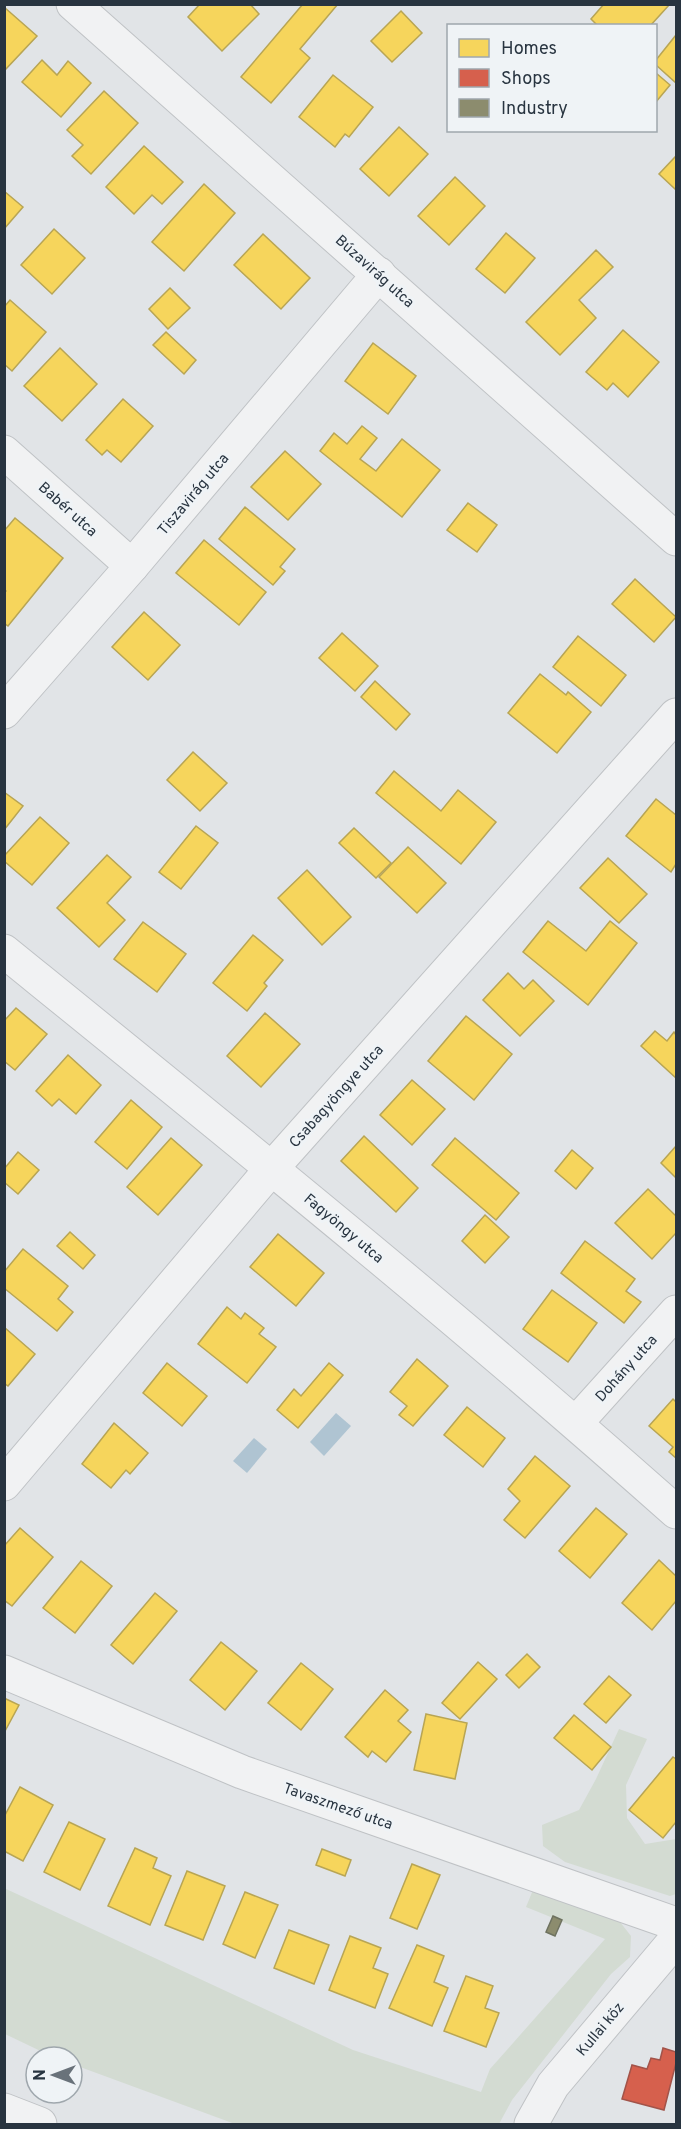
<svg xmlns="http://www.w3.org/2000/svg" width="681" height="2129" font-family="Overpass,sans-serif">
	<rect width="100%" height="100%" fill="#e1e4e7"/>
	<!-- green -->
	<g fill="#d3dbd2">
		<path d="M619,1729L647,1739L626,1785L627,1818L645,1844L676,1839V1894L670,1896L565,1862L543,1846L542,1825L579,1810L596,1779Z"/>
		<path d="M4,1888L353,2050L481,2092L490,2069L605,1939L526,1907L533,1890L620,1922L631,1936L630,1957L611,1974L512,2100L499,2124H235L72,2064V2057H53L5,2034Z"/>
	</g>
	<!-- water -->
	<g fill="#afc4d2">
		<path d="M336,1413L351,1426L324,1456L310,1442Z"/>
		<path d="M254,1438L267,1449L247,1473L233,1461Z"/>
	</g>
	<!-- homes -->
	<g fill="#f6d55c" stroke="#b8a554" stroke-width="1.5">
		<path d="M200,4H250L259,14L222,51L188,17Z"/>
		<path d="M303,4H338L300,49L310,58L271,103L241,77Z"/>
		<path d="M604,4H670L650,26H598L591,19Z"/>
		<path d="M4,7L37,36L4,71Z"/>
		<path d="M401,11L422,33L392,62L371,41Z"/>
		<path d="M676,35V83L656,65V60Z"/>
		<path d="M42,60L57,75L68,61L91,83L61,117L22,82Z"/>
		<path d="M656,73L670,85L656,102Z"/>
		<path d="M333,75L373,107L349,137L345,134L335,147L299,117Z"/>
		<path d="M104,91L138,123L91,174L72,156L83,145L67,130Z"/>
		<path d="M399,127L428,154L389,196L360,169Z"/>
		<path d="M144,146L183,182L162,204L152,195L134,214L106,187Z"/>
		<path d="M676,156V187L675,189L659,174Z"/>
		<path d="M455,177L485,206L449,245L418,216Z"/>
		<path d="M204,184L235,213L184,271L152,242Z"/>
		<path d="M4,191L23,207L4,229Z"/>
		<path d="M54,229L85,258L52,294L21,265Z"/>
		<path d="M506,233L535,258L505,293L476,269Z"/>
		<path d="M263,234L310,278L281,309L234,265Z"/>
		<path d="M596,250L613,267L579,300L596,318L560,355L526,322Z"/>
		<path d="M170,288L190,308L168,329L149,309Z"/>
		<path d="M10,300L46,332L12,371L4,364V307Z"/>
		<path d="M623,330L659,362L628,397L613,383L607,390L586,372Z"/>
		<path d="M166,332L196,360L184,374L153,345Z"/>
		<path d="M373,343L416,376L388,414L345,381Z"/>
		<path d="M60,348L97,384L62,421L24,386Z"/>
		<path d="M123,399L153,426L121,462L107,450L102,455L86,440Z"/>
		<path d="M362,426L377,438L360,459L376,471L402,439L440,470L402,517L320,451L334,433L347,444Z"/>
		<path d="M285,451L321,484L288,520L251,487Z"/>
		<path d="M468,503L497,525L477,552L447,530Z"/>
		<path d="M245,507L295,549L280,567L285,571L273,585L219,539Z"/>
		<path d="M15,518L63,558L8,626L4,623V593L6,591L4,589V531Z"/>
		<path d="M204,540L266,592L239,625L176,573Z"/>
		<path d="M635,579L676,617L654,642L612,604Z"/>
		<path d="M144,612L180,645L148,680L112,647Z"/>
		<path d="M342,633L378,666L355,691L319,658Z"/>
		<path d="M578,636L626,675L601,706L553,667Z"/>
		<path d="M540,674L566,695L568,692L591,712L557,753L508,713Z"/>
		<path d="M375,681L410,714L396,730L361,697Z"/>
		<path d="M193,752L227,783L200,811L167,780Z"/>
		<path d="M394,771L441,811L458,790L496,822L461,864L376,793Z"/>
		<path d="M4,792L23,806L4,830Z"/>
		<path d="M656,799L676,815V864L671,872L626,836Z"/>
		<path d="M40,817L69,843L32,885L4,861V856Z"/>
		<path d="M196,826L218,843L181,889L159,872Z"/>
		<path d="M354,828L391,863L376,878L339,843Z"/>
		<path d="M408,847L446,883L417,913L379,877Z"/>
		<path d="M107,855L131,877L107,903L125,920L99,947L57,908Z"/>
		<path d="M608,858L647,894L619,923L580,888Z"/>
		<path d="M307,870L351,917L322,945L278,898Z"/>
		<path d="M548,921L586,951L610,921L637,943L588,1005L523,952Z"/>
		<path d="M143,922L186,954L157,992L114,959Z"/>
		<path d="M253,935L283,960L264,983L267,986L247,1011L213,983Z"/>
		<path d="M508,973L524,989L533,980L554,1001L520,1036L483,1000Z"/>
		<path d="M16,1008L47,1034L15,1070L4,1061V1021Z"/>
		<path d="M265,1013L300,1044L261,1087L227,1056Z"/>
		<path d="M466,1016L512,1054L474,1100L428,1061Z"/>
		<path d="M655,1031L667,1041L674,1032L676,1035V1078L641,1046Z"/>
		<path d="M68,1055L101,1085L76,1114L59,1099L52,1106L36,1091Z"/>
		<path d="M412,1080L445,1109L412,1145L380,1115Z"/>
		<path d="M131,1100L162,1127L127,1169L95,1142Z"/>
		<path d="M364,1136L418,1188L396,1212L341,1161Z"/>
		<path d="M171,1138L202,1165L158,1215L127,1187Z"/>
		<path d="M455,1138L519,1193L496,1220L432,1165Z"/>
		<path d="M676,1146V1178L661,1163Z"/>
		<path d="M572,1150L593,1168L576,1189L555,1171Z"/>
		<path d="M18,1152L39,1170L18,1194L4,1182V1169Z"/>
		<path d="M648,1189L676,1216V1233L652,1259L615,1223Z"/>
		<path d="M485,1215L509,1237L485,1263L462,1241Z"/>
		<path d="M70,1232L95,1255L83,1269L57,1246Z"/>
		<path d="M278,1234L324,1273L296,1306L250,1267Z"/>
		<path d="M585,1241L635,1279L626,1291L641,1302L624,1323L561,1273Z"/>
		<path d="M23,1249L68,1286L58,1299L73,1312L57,1331L4,1288V1272Z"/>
		<path d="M552,1290L597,1323L568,1362L523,1329Z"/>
		<path d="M227,1307L241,1319L245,1313L264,1328L259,1334L276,1347L247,1383L198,1344Z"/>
		<path d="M4,1327L35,1354L8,1386L4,1383Z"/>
		<path d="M417,1359L448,1386L413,1426L399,1415L407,1406L390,1392Z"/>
		<path d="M167,1363L207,1396L182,1426L143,1393Z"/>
		<path d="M329,1363L343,1375L298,1428L277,1410L294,1389L301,1396Z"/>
		<path d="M673,1399L676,1402V1458L669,1452L673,1447L649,1426Z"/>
		<path d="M467,1407L505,1438L483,1467L444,1435Z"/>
		<path d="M114,1423L148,1453L130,1474L126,1470L111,1488L82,1464Z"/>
		<path d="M535,1456L570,1486L525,1538L504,1520L520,1501L508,1489Z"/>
		<path d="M596,1508L627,1534L590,1578L559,1551Z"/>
		<path d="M20,1528L53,1557L12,1606L4,1600V1546Z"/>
		<path d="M659,1560L676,1576V1601L652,1630L622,1603Z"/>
		<path d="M81,1561L112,1586L75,1633L43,1608Z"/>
		<path d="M155,1593L177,1611L133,1664L111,1645Z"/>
		<path d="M221,1642L257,1671L225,1710L190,1680Z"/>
		<path d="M527,1654L540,1667L519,1688L506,1675Z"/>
		<path d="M478,1662L497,1679L460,1719L442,1703Z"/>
		<path d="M301,1663L333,1689L301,1730L268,1703Z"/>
		<path d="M609,1676L631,1695L606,1723L584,1704Z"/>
		<path d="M385,1690L408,1710L398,1721L411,1732L386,1762L372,1751L368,1757L345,1737Z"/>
		<path d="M4,1698L19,1705L4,1733Z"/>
		<path d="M426,1714L467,1723L455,1779L414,1770Z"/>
		<path d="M574,1715L611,1747L592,1770L554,1738Z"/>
		<path d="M673,1757L676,1759V1822L663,1838L629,1810Z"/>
		<path d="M20,1787L53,1805L23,1861L4,1851V1817Z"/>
		<path d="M69,1822L105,1839L80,1890L44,1872Z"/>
		<path d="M135,1848L157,1858L153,1868L171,1876L150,1925L108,1906Z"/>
		<path d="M322,1849L351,1860L345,1876L316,1865Z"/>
		<path d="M412,1864L440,1875L417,1929L390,1918Z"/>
		<path d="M187,1871L225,1886L203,1940L165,1925Z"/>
		<path d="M245,1892L278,1905L255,1958L223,1944Z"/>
		<path d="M289,1930L329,1945L314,1984L274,1968Z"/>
		<path d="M350,1936L381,1948L373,1968L388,1974L375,2008L329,1990Z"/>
		<path d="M417,1945L444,1956L434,1982L448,1988L432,2026L389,2008Z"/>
		<path d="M466,1976L493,1986L485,2008L499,2013L486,2047L444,2031Z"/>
	</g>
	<!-- shops -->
	<path fill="#d6604d" stroke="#a25349" stroke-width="1.5" d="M663,2048L676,2052V2063L664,2110L622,2099L632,2065L647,2069L651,2058L660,2060Z"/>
	<!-- industry -->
	<path fill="#8c8c6e" stroke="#6e7260" stroke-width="1.5" d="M553,1916L562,1920L555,1936L546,1932Z"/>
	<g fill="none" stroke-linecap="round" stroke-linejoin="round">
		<!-- minor casing -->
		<g stroke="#bfc2c5" stroke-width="35">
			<g id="minor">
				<path d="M73,4L676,539"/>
				<path d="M4,452L132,566"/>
				<path d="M4,712L132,566L379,274"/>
				<path d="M4,951C231,1135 458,1318 676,1512"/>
				<path d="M576,1423L676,1312"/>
				<path d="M4,1484L272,1168L676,715"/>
				<path d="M4,1672L242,1772L676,1924"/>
				<path d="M531,2124L553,2085L676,1939"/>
			</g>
		</g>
		<!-- tertiary casing -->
		<g stroke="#bfc2c5" stroke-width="35">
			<path id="tertiary" d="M4,2110L40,2124"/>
		</g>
		<!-- minor -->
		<use href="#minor" stroke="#f1f2f3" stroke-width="33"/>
		<!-- tertiary -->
		<use href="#tertiary" stroke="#f1f2f3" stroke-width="33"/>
	</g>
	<g text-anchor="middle" stroke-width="6" stroke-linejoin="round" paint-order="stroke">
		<!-- street labels -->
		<g font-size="15" fill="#283440" stroke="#eff3f6">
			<text transform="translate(375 271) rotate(42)" y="5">Búzavirág utca</text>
			<text transform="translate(193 494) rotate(-50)" y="5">Tiszavirág utca</text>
			<text transform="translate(68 509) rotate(42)" y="5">Babér utca</text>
			<text transform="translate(336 1096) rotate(-48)" y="5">Csabagyöngye utca</text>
			<text transform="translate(344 1228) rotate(40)" y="5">Fagyöngy utca</text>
			<text transform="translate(626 1368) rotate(-48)" y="5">Dohány utca</text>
			<text transform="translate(338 1806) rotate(19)" y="5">Tavaszmező utca</text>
			<text transform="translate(600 2029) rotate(-50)" y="5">Kullai köz</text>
		</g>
	</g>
	<!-- border -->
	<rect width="681" height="2129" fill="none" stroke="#283440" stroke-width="12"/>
	<!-- legend -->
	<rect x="447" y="24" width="210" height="108" fill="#eff3f6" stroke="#9fa7ad" stroke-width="1.5"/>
	<rect x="459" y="39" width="30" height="18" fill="#f6d55c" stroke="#9fa7ad" stroke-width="1.5"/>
	<text x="501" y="54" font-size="18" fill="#283440">Homes</text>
	<rect x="459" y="69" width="30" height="18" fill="#d6604d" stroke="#9fa7ad" stroke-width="1.5"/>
	<text x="501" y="84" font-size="18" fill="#283440">Shops</text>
	<rect x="459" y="99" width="30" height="18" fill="#8c8c6e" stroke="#9fa7ad" stroke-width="1.5"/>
	<text x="501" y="114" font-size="18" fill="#283440">Industry</text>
	<!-- north arrow -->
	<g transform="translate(54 2075) rotate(270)"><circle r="28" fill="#eff3f6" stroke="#9fa7ad" stroke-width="1.5"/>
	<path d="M0-4.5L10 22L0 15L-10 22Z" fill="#69727a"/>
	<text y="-9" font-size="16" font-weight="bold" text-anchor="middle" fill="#283440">N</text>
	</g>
</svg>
